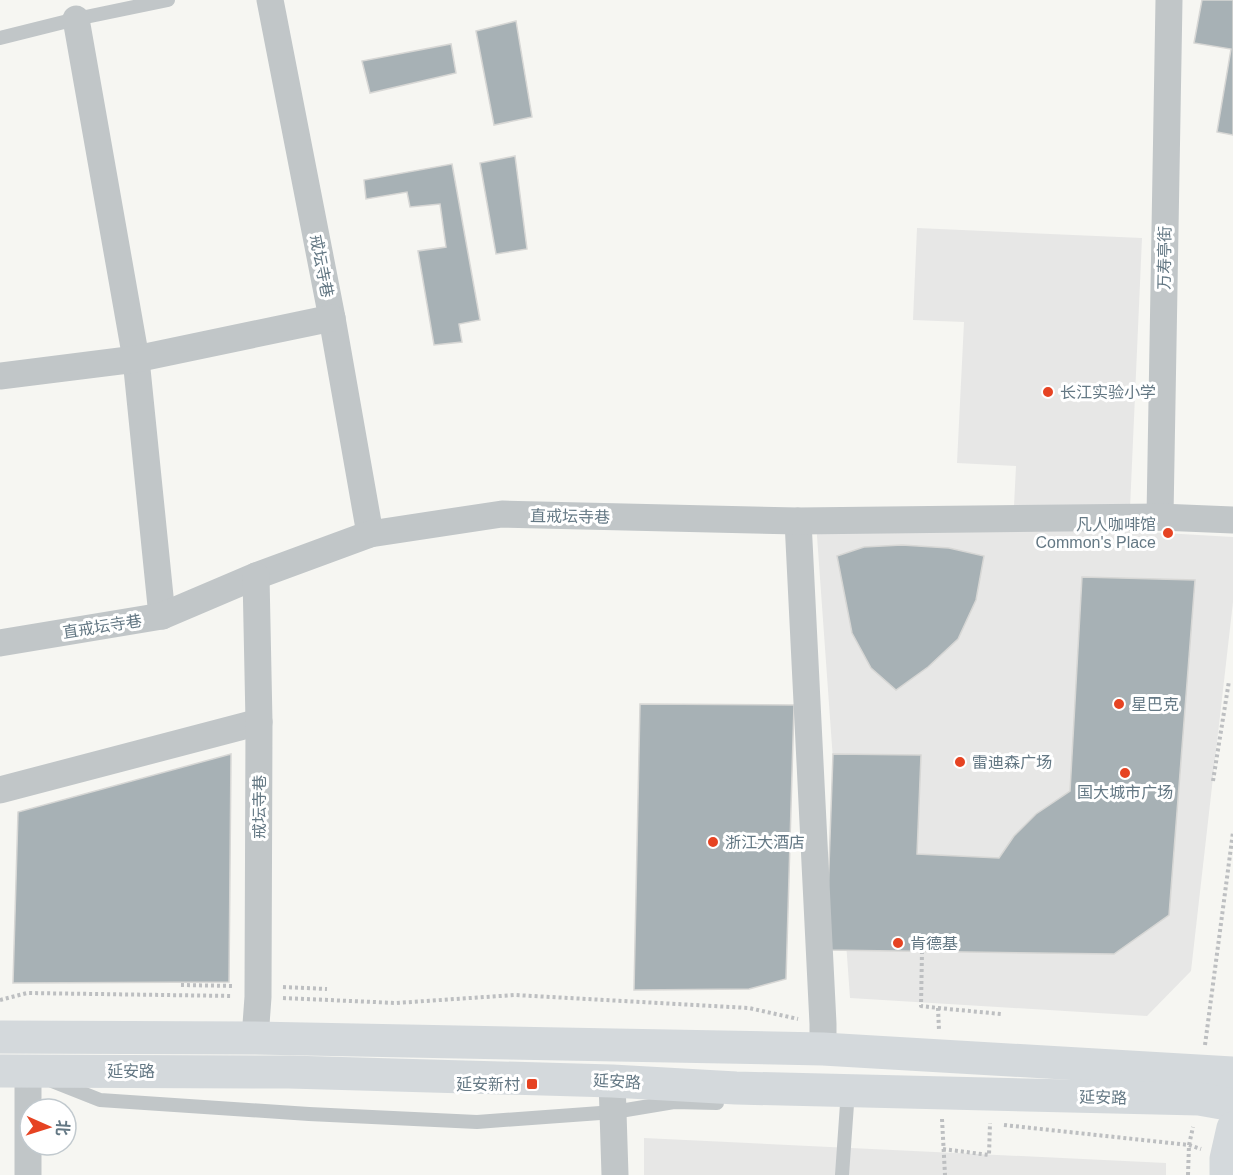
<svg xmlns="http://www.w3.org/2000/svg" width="1233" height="1175" font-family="Helvetica,'Noto Sans SC',sans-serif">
	<rect width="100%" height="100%" fill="#f6f6f2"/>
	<!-- built -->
	<g fill="#e7e7e6">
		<path d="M917,228L1142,238L1129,531L1233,537V602L1191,971L1147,1016L850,998L816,522L1013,526L1016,466L957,463L964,322L913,320Z"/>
		<path d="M644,1138L1166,1163V1175H644Z"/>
	</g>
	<!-- building -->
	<g fill="#a7b1b5" stroke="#d7d7d5" stroke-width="1.5">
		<path d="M1202,0H1233V135L1217,132L1231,49L1194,43Z"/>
		<path d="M516,21L532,117L494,125L476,31Z"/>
		<path d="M451,44L456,73L370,93L362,61Z"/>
		<path d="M515,156L527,249L496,254L480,163Z"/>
		<path d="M452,164L480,320L459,324L462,342L434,345L418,251L446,247L440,204L410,207L407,192L366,199L364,180Z"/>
		<path d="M902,545L949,548L984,556L976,600L958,639L928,667L896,690L871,668L852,633L837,556L864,547Z"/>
		<path d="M1082,577L1195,580L1169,915L1114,954L826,950L833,754L921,755L917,854L999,858L1014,836L1036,814L1070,791Z"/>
		<path d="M640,704L794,705L786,979L749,989L634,990Z"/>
		<path d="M231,754L229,982L13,983L18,812Z"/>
	</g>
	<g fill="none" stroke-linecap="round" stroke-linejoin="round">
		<!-- path -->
		<g stroke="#bdbfc1" stroke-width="4" stroke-dasharray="3 3" stroke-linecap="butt">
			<path d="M1213,781L1229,681"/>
			<path d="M922,951L921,1006L938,1008L939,1030"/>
			<path d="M181,985L234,986"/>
			<path d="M283,987L327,989"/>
			<path d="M283,998L396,1003L515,995L749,1008L798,1019"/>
			<path d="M0,1000L27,993L233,996"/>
			<path d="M938,1008L1001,1014"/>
			<path d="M1205,1045L1233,832"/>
			<path d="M942,1119L945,1175"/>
			<path d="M1004,1125L1189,1145L1201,1149"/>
			<path d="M943,1149L989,1155L990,1123"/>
			<path d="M1188,1175L1189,1145L1193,1127"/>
		</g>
		<!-- lane -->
		<g stroke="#c1c6c8" stroke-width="14">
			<path d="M0,38L76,19L168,0"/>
			<path d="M52,1081L100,1100L309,1114L477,1122L614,1112L674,1102L717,1103"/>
			<path d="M842,1175L848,1090"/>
		</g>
		<!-- street -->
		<g stroke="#c1c6c8" stroke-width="27">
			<path d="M270,0L332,318L370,534"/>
			<path d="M76,19L136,359L162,616"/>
			<path d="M0,376L136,359L332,318"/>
			<path d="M1160,517L1169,0"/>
			<path d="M798,521L823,1024V1049"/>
			<path d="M0,643L162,616L256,576L370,534L502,514L798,521L1160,517L1233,520"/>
			<path d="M0,790L259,722"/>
			<path d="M255,1038L258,997L259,722L256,576"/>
			<path d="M28,1071V1175"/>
			<path d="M612,1081L615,1175"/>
		</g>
		<!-- secondary -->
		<g stroke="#d4d9dc" stroke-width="33">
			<path d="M0,1037L255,1038L823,1049L1233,1073"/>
			<path d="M0,1071L289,1072L612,1081L736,1088L1199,1099L1233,1105"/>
			<path d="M1226,1175V1159L1233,1128"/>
		</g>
	</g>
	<!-- markers -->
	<g fill="#e64322" stroke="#fff" stroke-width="2">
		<circle cx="1048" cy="392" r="6"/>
		<circle cx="1168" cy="533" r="6"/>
		<circle cx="1119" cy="704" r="6"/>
		<circle cx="960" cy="762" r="6"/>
		<circle cx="1125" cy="773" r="6"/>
		<circle cx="713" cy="842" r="6"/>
		<circle cx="898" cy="943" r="6"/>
		<rect x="526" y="1078" width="12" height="12" rx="3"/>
	</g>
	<g text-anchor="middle" stroke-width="6" stroke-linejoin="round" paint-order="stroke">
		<!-- street labels -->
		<g font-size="16" fill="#647884" stroke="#fff">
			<text transform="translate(1164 258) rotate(-89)" y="6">万寿亭街</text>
			<text transform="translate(322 266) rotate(79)" y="6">戒坛寺巷</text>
			<text transform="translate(570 516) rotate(1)" y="6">直戒坛寺巷</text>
			<text transform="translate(102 626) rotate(-9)" y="6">直戒坛寺巷</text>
			<text transform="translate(259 807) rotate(-90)" y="6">戒坛寺巷</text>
			<text x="131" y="1077">延安路</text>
			<text transform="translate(617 1081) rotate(3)" y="6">延安路</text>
			<text transform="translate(1103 1097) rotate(1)" y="6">延安路</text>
		</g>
		<!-- poi labels -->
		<g font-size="16" fill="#647884" stroke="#fff" text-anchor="start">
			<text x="1060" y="398">长江实验小学</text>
			<text x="1156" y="530" text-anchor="end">凡人咖啡馆<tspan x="1156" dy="18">Common's Place</tspan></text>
			<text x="1131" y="710">星巴克</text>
			<text x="972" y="768">雷迪森广场</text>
			<text x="1125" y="798" text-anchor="middle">国大城市广场</text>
			<text x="725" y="848">浙江大酒店</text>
			<text x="910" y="949">肯德基</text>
			<text x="520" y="1090" text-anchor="end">延安新村</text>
		</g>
	</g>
	<!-- north arrow -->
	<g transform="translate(48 1127) rotate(93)"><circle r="28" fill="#ffffff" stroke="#c1c9ce" stroke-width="1.5"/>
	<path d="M0-4.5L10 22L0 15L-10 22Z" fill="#e64322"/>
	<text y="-9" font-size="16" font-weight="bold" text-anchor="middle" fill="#647884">北</text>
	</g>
</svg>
